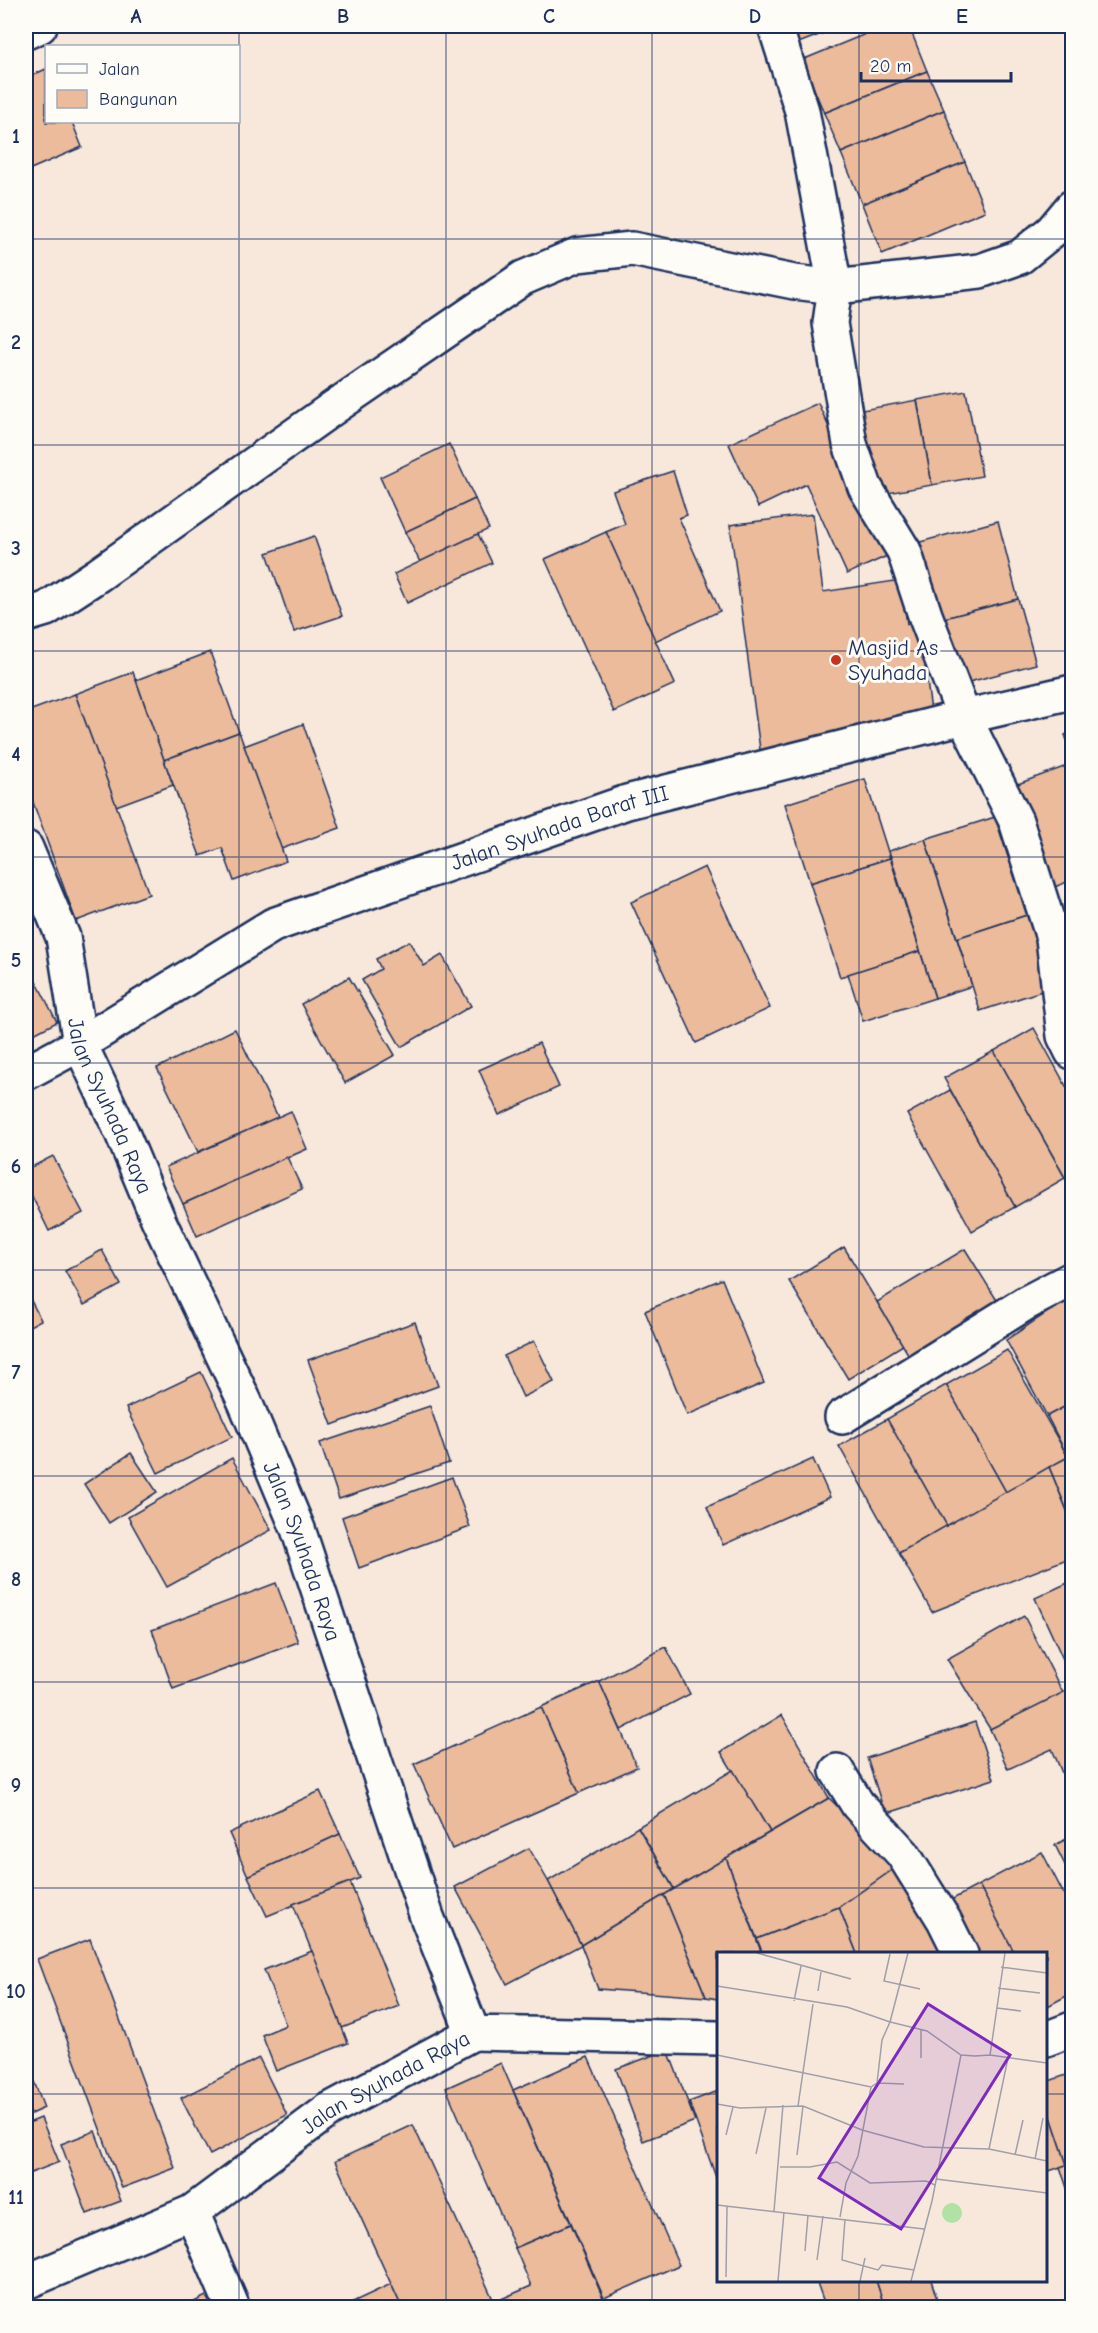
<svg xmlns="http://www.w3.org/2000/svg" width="1098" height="2333" font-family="'Comic Neue',sans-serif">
	<rect width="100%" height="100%" fill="#f8e8db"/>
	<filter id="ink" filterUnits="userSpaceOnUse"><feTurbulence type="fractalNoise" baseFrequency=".0167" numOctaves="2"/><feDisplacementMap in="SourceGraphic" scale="12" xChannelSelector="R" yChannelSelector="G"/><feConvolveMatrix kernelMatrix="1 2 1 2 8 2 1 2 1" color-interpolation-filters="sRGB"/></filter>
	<g filter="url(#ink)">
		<!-- building -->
		<g fill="#ebbb9b" stroke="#1b2f5e" stroke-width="1.5">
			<path d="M789,26H842L796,44Z"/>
			<path d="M885,26H909L927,71L824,113L802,60Z"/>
			<path d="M46,69V122H72L82,147L26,171V78Z"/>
			<path d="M927,71L944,110L841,153L824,113Z"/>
			<path d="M944,110L965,162L862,204L841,153Z"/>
			<path d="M965,162L985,211L882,254L862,204Z"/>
			<path d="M966,391L982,476L932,485L917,400Z"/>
			<path d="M917,400L932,485L877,495L862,410Z"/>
			<path d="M818,403L887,556L847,574L806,484L758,507L729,444Z"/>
			<path d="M449,444L475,499L405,532L380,477Z"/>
			<path d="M673,471L687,515L679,518L720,611L655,641L606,532L625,524L613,491Z"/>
			<path d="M475,499L489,529L420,562L405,532Z"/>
			<path d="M813,514L823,592L901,580L907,624L919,622L931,711L761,757L730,525Z"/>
			<path d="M998,521L1018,599L941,619L920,542Z"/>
			<path d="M606,532L675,684L614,712L545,559Z"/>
			<path d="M478,534L492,563L407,603L394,574Z"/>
			<path d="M314,536L342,616L294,632L267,553Z"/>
			<path d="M1018,599L1036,664L958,685L941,619Z"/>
			<path d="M210,652L239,732L164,760L136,680Z"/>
			<path d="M133,672L173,785L116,806L75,694Z"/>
			<path d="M75,694L149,894L76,921L26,783V712Z"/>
			<path d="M303,724L340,828L281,849L244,746Z"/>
			<path d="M239,732L286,861L234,881L222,848L200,856L164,760Z"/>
			<path d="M1072,732V754L1065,735Z"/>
			<path d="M1072,764V880L1052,888L1015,785Z"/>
			<path d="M865,779L890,858L810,883L785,804Z"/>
			<path d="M995,817L1027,915L957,938L925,839Z"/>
			<path d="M925,839L972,986L935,998L889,851Z"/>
			<path d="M890,858L920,951L840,977L810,883Z"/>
			<path d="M705,867L770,1008L696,1043L631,902Z"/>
			<path d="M1027,915L1051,988L980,1011L957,938Z"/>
			<path d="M409,941L424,966L442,955L471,1006L401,1047L362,980L381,969L376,959Z"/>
			<path d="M920,951L935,998L863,1021L848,974Z"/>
			<path d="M26,961L57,1022L26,1038Z"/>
			<path d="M349,977L395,1055L345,1083L301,1004Z"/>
			<path d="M1034,1028L1072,1097V1187L1071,1188L994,1051Z"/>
			<path d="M235,1029L278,1117L198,1152L157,1068Z"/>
			<path d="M539,1043L559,1087L499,1115L479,1070Z"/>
			<path d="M994,1051L1065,1178L1015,1207L944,1078Z"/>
			<path d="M950,1090L1015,1207L972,1231L907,1114Z"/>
			<path d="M291,1111L307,1149L183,1204L166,1167Z"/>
			<path d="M53,1156L83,1213L49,1231L26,1184V1170Z"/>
			<path d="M287,1157L302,1189L197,1236L183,1204Z"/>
			<path d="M844,1247L903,1345L848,1379L789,1281Z"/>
			<path d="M965,1249L1003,1310L914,1364L877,1302Z"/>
			<path d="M102,1250L121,1285L84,1305L65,1271Z"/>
			<path d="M722,1279L764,1383L687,1415L645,1311Z"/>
			<path d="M26,1291L41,1320L26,1328Z"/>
			<path d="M1072,1296V1403L1047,1416L1006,1340Z"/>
			<path d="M415,1322L438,1386L332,1425L308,1360Z"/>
			<path d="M534,1341L554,1382L523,1397L504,1356Z"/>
			<path d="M1007,1350L1068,1457L1006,1492L946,1385Z"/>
			<path d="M201,1372L232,1437L158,1473L126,1408Z"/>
			<path d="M946,1385L1006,1492L947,1526L887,1419Z"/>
			<path d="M1072,1403V1455L1068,1457L1047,1416Z"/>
			<path d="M430,1406L449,1463L339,1499L320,1443Z"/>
			<path d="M887,1419L947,1526L899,1553L839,1446Z"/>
			<path d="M131,1453L157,1492L109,1523L84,1484Z"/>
			<path d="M1072,1455V1522L1049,1467Z"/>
			<path d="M232,1458L271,1530L167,1587L128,1517Z"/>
			<path d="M813,1459L830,1497L723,1545L707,1507Z"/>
			<path d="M1049,1467L1072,1523V1557L932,1612L899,1553Z"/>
			<path d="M452,1477L470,1527L359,1568L342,1517Z"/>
			<path d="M1072,1581V1668L1068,1670L1035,1598Z"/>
			<path d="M276,1583L298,1642L173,1689L152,1630Z"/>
			<path d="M1024,1616L1063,1693L990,1729L947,1659Z"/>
			<path d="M666,1647L690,1694L621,1730L599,1681Z"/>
			<path d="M599,1681L637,1767L579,1793L541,1707Z"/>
			<path d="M1072,1688V1797L1052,1749L1008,1769L990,1729Z"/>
			<path d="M541,1707L579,1793L452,1849L414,1764Z"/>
			<path d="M782,1715L829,1798L770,1832L721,1752Z"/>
			<path d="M975,1722L994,1779L885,1814L867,1758Z"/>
			<path d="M733,1770L770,1832L674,1889L638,1827Z"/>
			<path d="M320,1791L340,1834L248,1876L229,1833Z"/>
			<path d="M829,1798L898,1866L839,1907L757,1939L726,1858Z"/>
			<path d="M638,1827L674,1889L581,1945L548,1881Z"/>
			<path d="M340,1834L360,1878L267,1916L248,1876Z"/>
			<path d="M1072,1836V1879L1055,1845Z"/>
			<path d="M529,1848L548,1881L581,1945L507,1984L455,1887Z"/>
			<path d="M1042,1852L1072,1910V1993L1046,2007V1954H1015L979,1885Z"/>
			<path d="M726,1858L762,1954H718V1999L706,1997L664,1895Z"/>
			<path d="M898,1866L946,1954H857L839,1907Z"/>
			<path d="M350,1882L399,2006L342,2028L293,1904Z"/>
			<path d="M979,1885L1015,1954H977L949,1901Z"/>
			<path d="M664,1895L706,1997L598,1989L581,1945Z"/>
			<path d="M839,1907L857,1954H763L757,1939Z"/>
			<path d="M90,1939L175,2168L122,2188L37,1959Z"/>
			<path d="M312,1951L348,2043L276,2071L262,2035L286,2025L264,1970Z"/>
			<path d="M668,2050L695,2121L643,2141L616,2069Z"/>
			<path d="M588,2057L679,2265L604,2298L513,2090Z"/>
			<path d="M259,2058L287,2115L210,2155L181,2098Z"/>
			<path d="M26,2060L44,2108L26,2116Z"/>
			<path d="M501,2063L571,2224L515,2248L446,2088Z"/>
			<path d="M1072,2073V2163L1067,2165L1046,2102V2082Z"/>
			<path d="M718,2091V2183L689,2102Z"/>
			<path d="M1046,2102L1067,2165L1046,2172Z"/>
			<path d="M41,2118L59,2162L26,2175V2124Z"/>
			<path d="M413,2125L497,2308H402L335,2161Z"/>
			<path d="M95,2131L121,2201L87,2214L61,2144Z"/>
			<path d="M1072,2163V2203L1060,2167Z"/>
			<path d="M571,2224L606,2305L599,2308H502L499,2300L531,2286L515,2248Z"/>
			<path d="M816,2280H876L885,2308H826Z"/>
			<path d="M876,2280H931L937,2299L912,2308H885Z"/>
			<path d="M391,2284L402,2308H340Z"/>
			<path d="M206,2296L212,2308H182Z"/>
		</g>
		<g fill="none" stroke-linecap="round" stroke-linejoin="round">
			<!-- minor casing -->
			<g stroke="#1b2f5e" stroke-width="38">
				<g id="minor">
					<path d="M775,26L802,111L835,287L830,323L850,444L865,487L904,551L925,615L964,717L1016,821L1053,938L1064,1036L1072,1052"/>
					<path d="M26,32L40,26"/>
					<path d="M26,615L46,609L98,575L333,408L523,278L577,255L632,249L794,282L835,287L980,271L1020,257L1052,231L1072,207"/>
					<path id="s1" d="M26,1073L80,1044L273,925L627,802L964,717L1072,692"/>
					<path d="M842,1417L1026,1303L1072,1279"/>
					<path d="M837,1771L858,1805L903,1854L944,1920L961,1954"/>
					<path d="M26,2282L192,2212"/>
					<path id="s2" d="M233,2308L192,2212L329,2110L473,2033"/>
				</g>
			</g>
			<!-- tertiary casing -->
			<g stroke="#1b2f5e" stroke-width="38">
				<g id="tertiary">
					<path id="s3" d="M26,848L63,937L80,1044L122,1133L158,1219L245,1402L298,1529L427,1917L473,2033L718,2038"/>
					<path d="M1046,2039L1072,2029"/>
				</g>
			</g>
			<!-- minor -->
			<use href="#minor" stroke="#fdfcf7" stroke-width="33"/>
			<!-- tertiary -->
			<use href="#tertiary" stroke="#fdfcf7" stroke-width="33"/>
		</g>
	</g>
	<!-- grid -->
	<path fill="none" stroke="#1b2f5e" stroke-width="1.5" stroke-opacity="0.55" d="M239,26V2308M446,26V2308M652,26V2308M859,26V1954M26,239H1072M26,445H1072M26,651H1072M26,857H1072M26,1063H1072M26,1270H1072M26,1476H1072M26,1682H1072M26,1888H1072M26,2094H718M1046,2094H1072M859,2280V2308"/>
	<!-- markers -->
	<circle fill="#c8321e" stroke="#fdfcf7" stroke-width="2" cx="836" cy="660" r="6"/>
	<g text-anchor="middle" stroke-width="6" stroke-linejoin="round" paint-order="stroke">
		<!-- poi labels -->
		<g font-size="22" fill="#1b2f5e" stroke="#fdfcf7" text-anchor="start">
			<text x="848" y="655">Masjid As<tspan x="848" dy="25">Syuhada</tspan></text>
		</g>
		<!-- street labels -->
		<g font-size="22" fill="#1b2f5e" stroke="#fdfcf7">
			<text dy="8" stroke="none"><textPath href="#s1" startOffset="591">Jalan Syuhada Barat III</textPath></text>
			<text dy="8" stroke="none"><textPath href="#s3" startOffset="273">Jalan Syuhada Raya</textPath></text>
			<text dy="8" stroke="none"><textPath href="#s3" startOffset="759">Jalan Syuhada Raya</textPath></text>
			<text dy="8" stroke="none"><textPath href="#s2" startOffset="338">Jalan Syuhada Raya</textPath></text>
		</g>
	</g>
	<!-- overview -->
	<g transform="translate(717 1952)">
		<rect width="330" height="330" fill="#f8e8db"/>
		<path d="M225 261a10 10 0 1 1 20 0a10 10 0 1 1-20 0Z" fill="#afe2a3"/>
		<path fill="none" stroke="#a09ea9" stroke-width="1.5" d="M40,1L134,27M191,1L173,70L210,79L244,103L258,104L273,103L288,1M173,2L167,29L203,37M284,15L330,21M0,34L130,55L173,70L165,88L160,131M281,36L323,41M101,39L104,20M77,49L84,14M280,56L304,59M0,103L154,135L160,131L187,132M273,103L330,111M204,106V77M0,152L23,156L86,154L145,178L207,195L272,197L330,209M81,154L96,52M9,183L16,155M272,197L291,106M39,202L49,156M80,203L86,154M298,203L306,168M318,207L326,166M63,215H93L120,210L153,231L209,229L218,233M219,227L330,241M0,253L207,277M57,259L66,153M123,265L129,231L141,204L154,135M128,267L125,308L161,318L165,313L197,318M88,299L91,263M100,308L106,264M9,325L10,254M61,329L67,260M143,329L148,306M194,329L215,249L244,103"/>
		<path fill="#7b2cbf" fill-opacity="0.15" stroke="#7b2cbf" stroke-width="3" d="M211,52L293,103L184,277L102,226Z"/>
		<rect width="330" height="330" fill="none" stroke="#1b2f5e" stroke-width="3"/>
	</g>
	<!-- margin -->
	<rect width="1098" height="2333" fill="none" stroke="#fdfcf7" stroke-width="66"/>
	<!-- legend -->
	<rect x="45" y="45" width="195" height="78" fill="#fdfcf7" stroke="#a3aaba" stroke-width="1.5"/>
	<rect x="57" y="64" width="30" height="9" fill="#fdfcf7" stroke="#a3aaba" stroke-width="1.5"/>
	<text x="99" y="75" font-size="18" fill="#1b2f5e">Jalan</text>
	<rect x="57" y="90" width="30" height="18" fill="#ebbb9b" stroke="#a3aaba" stroke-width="1.5"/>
	<text x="99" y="105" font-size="18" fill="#1b2f5e">Bangunan</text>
	<!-- scale -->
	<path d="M861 72v9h150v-9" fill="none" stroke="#1b2f5e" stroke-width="3"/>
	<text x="870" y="72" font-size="18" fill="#1b2f5e" stroke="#fdfcf7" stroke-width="4.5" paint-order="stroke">20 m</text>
	<rect x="33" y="33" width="1032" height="2267" fill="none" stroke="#1b2f5e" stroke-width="2"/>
	<g font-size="20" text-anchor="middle" font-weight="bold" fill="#1b2f5e">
		<text x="136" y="23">A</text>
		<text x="343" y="23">B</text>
		<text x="549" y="23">C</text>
		<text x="755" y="23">D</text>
		<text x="962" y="23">E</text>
		<text x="16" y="143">1</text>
		<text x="16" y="349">2</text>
		<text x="16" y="555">3</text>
		<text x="16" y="761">4</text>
		<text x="16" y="967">5</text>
		<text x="16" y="1173">6</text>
		<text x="16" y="1379">7</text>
		<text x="16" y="1586">8</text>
		<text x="16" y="1792">9</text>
		<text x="16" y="1998">10</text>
		<text x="16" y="2204">11</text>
	</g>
</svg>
